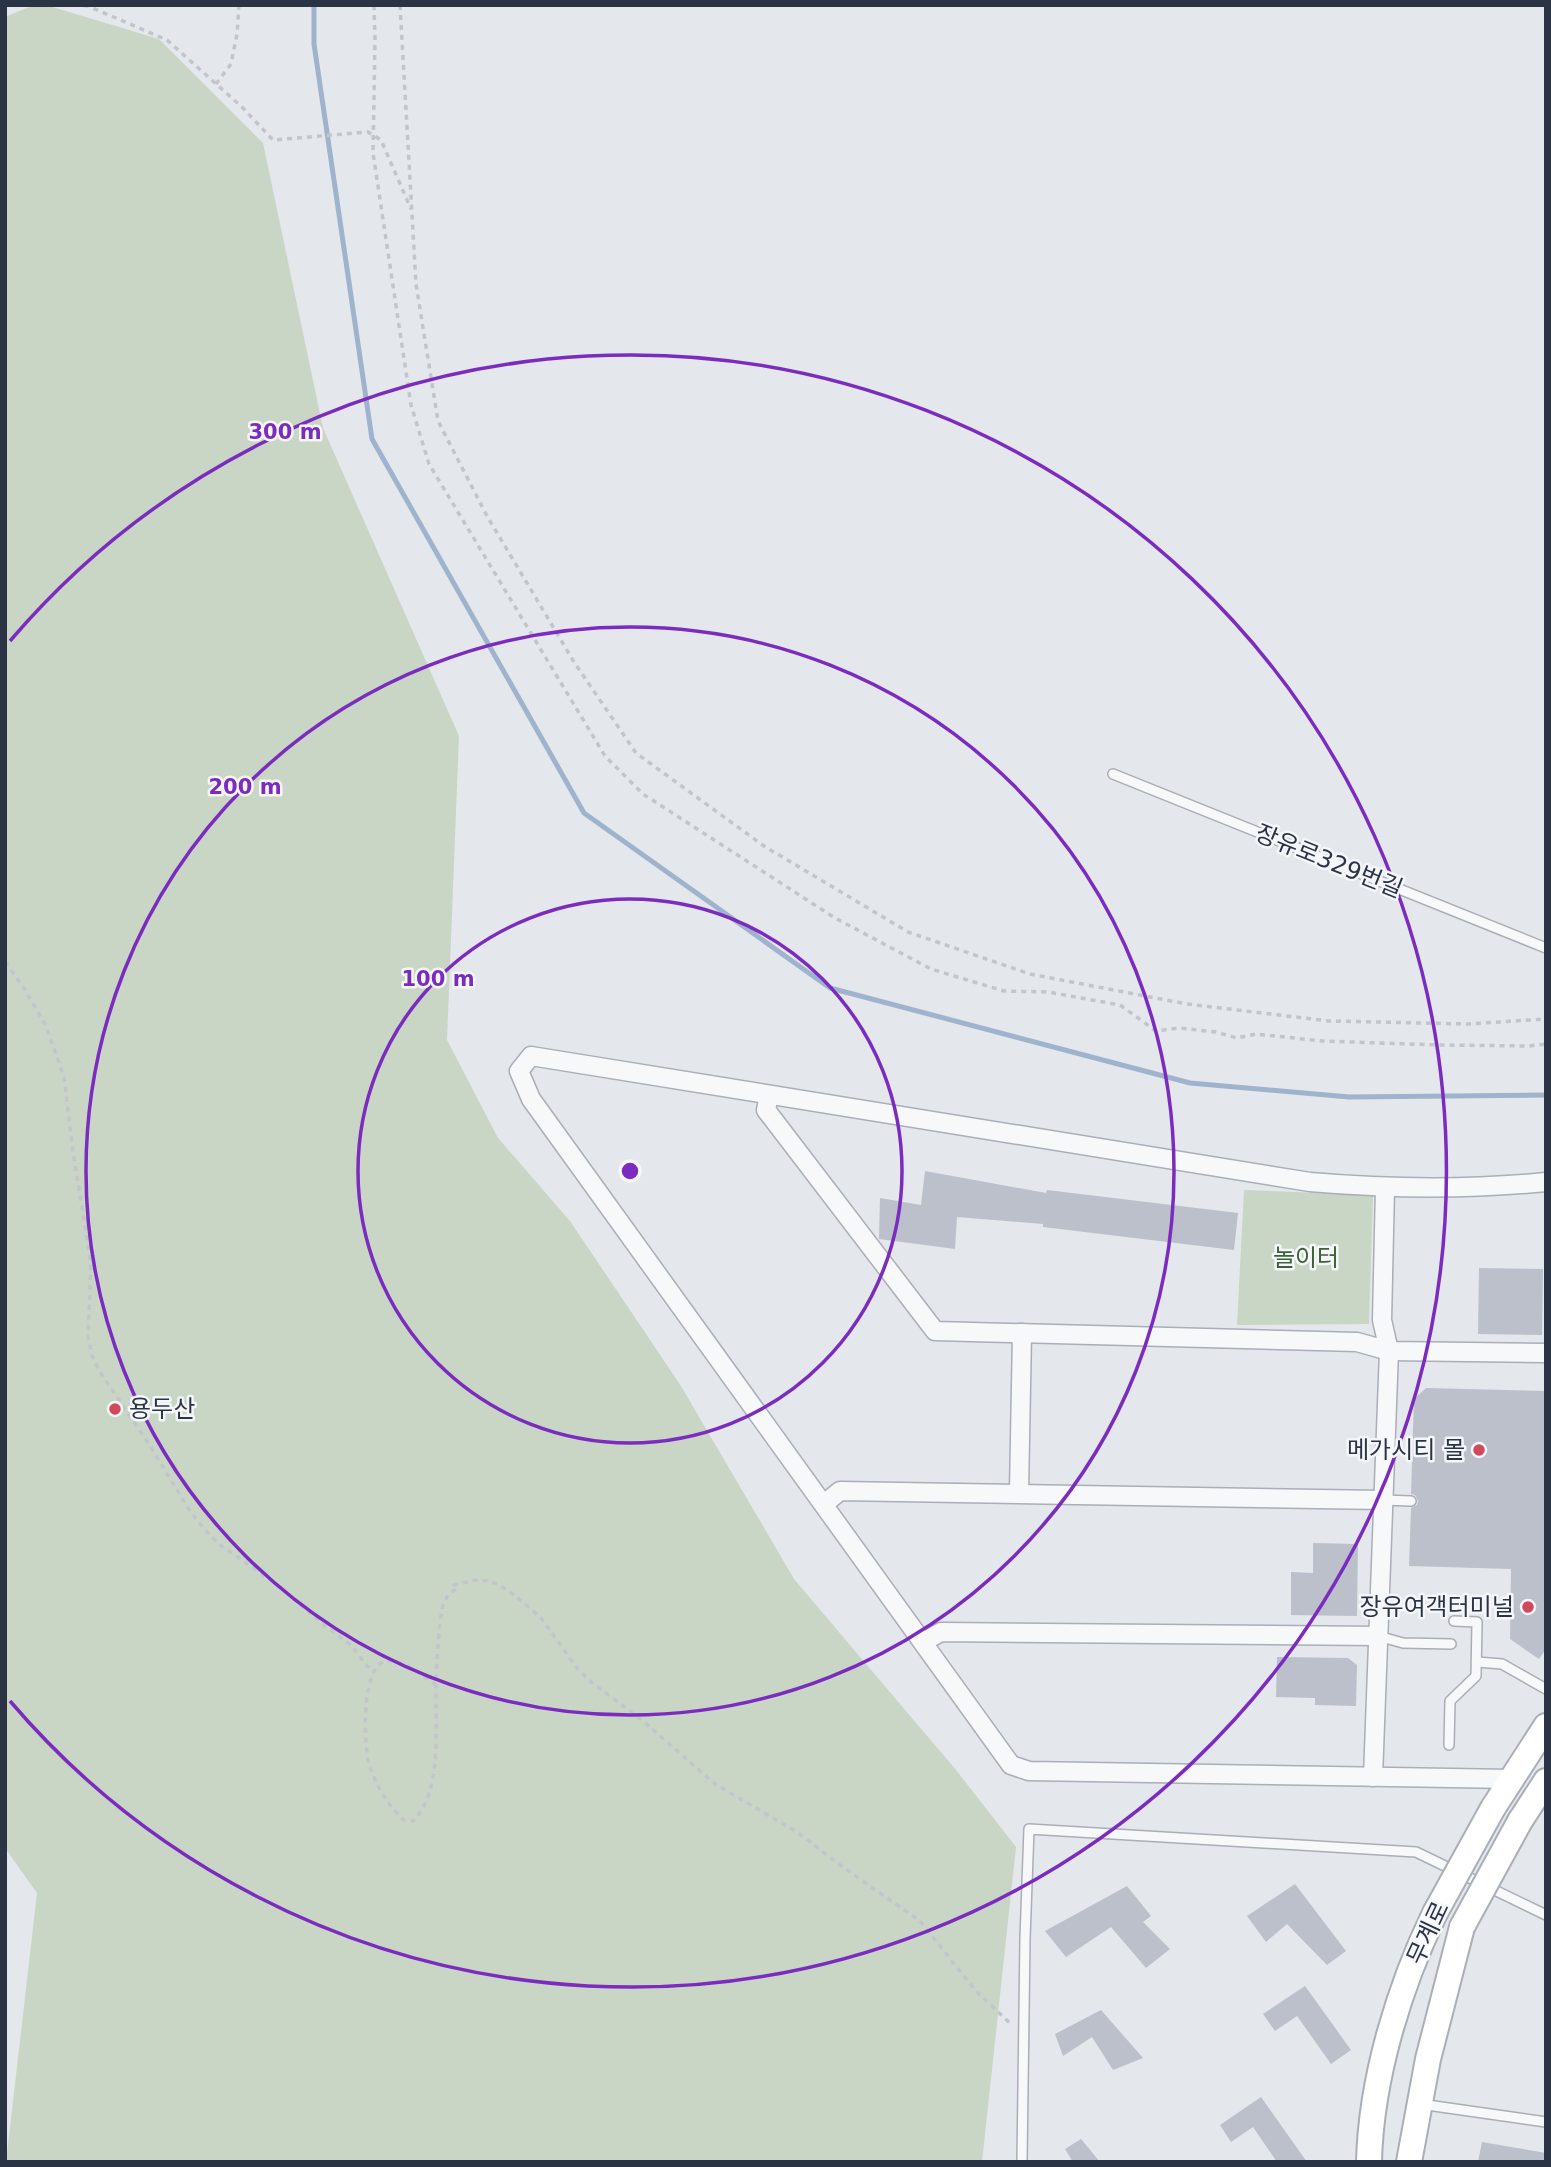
<svg xmlns="http://www.w3.org/2000/svg" width="1551" height="2167" font-family="'DejaVu Sans','Noto Sans KR',sans-serif">
	<rect width="100%" height="100%" fill="#e4e7ec"/>
	<!-- green -->
	<g fill="#c9d6c5">
		<path d="M34,5H46L159,39L263,143L323,428L459,736L447,1040L498,1138L570,1221L681,1386L794,1579L956,1770L1016,1847L982,2162H6L37,1893L5,1848V17Z"/>
		<path d="M1244,1190L1373,1195L1369,1324L1237,1325Z"/>
	</g>
	<g fill="none" stroke-linecap="round" stroke-linejoin="round">
		<!-- stream -->
		<path stroke="#9fb4cc" stroke-width="5" d="M314,5V44L372,439L584,813L830,988L1190,1083L1349,1097L1546,1095"/>
	</g>
	<!-- building -->
	<g fill="#bbc0ca">
		<path d="M925,1171L1046,1193L1047,1190L1238,1213L1234,1250L1043,1227V1224L957,1217L955,1249L879,1239L880,1198L921,1205Z"/>
		<path d="M1479,1268L1543,1269L1542,1335L1478,1334Z"/>
		<path d="M1426,1388L1546,1391V1649L1539,1659L1510,1639L1511,1569L1409,1566L1411,1508L1417,1505L1418,1501L1415,1495L1411,1494L1414,1399Z"/>
		<path d="M1313,1543L1358,1544L1357,1616L1291,1615V1572L1313,1573Z"/>
		<path d="M1277,1657L1348,1658L1357,1665L1356,1706L1315,1705V1698L1276,1697Z"/>
		<path d="M1295,1884L1346,1951L1327,1965L1287,1924L1266,1942L1247,1916Z"/>
		<path d="M1127,1886L1151,1916L1143,1922L1170,1949L1146,1968L1111,1927L1066,1957L1045,1931Z"/>
		<path d="M1305,1986L1351,2050L1331,2064L1297,2016L1275,2031L1263,2014Z"/>
		<path d="M1101,2010L1143,2058L1113,2070L1092,2037L1063,2056L1055,2034Z"/>
		<path d="M1261,2097L1307,2162H1277L1253,2127L1231,2142L1220,2125Z"/>
		<path d="M1081,2139L1100,2162H1073L1065,2149Z"/>
		<path d="M1482,2142L1546,2153V2162H1478Z"/>
	</g>
	<g fill="none" stroke-linecap="round" stroke-linejoin="round">
		<!-- service casing -->
		<g stroke="#a9aeb7" stroke-width="12">
			<g id="service">
				<path d="M1113,774L1546,948"/>
				<path d="M1383,1500L1411,1501"/>
				<path d="M1378,1636L1403,1643L1451,1644"/>
				<path d="M1477,1662L1502,1664L1546,1689"/>
				<path d="M1449,1745L1450,1701L1476,1676L1477,1622L1454,1621"/>
				<path d="M1420,2104L1546,2122"/>
				<path d="M1022,2162L1025,1938L1029,1829L1416,1852L1546,1915"/>
			</g>
		</g>
		<!-- minor casing -->
		<g stroke="#a9aeb7" stroke-width="21">
			<g id="minor">
				<path d="M769,1095L766,1110L935,1331L1357,1342L1389,1351L1546,1353"/>
				<path d="M1019,1492L1022,1333"/>
				<path d="M824,1504L840,1491L1383,1500"/>
				<path d="M923,1642L941,1632L1378,1636"/>
				<path d="M1373,1777L1389,1351L1382,1320L1385,1188"/>
				<path d="M1511,1779L1029,1771L1011,1765L531,1099L519,1071L531,1056L1310,1182C1391,1189 1465,1190 1546,1182"/>
			</g>
		</g>
		<!-- secondary casing -->
		<g stroke="#a9aeb7" stroke-width="28">
			<g id="secondary">
				<path d="M1493,1808L1546,1726"/>
				<path d="M1520,1821L1546,1781"/>
				<path d="M1369,2162C1371,2079 1399,1987 1435,1913"/>
				<path d="M1409,2162L1428,2059L1462,1927"/>
			</g>
		</g>
		<!-- path -->
		<g stroke="#c2c5cb" stroke-width="3.5" stroke-dasharray="5 5" stroke-linecap="butt">
			<path d="M74,5L88,6L167,40L242,107L273,140L368,132L381,140L411,209"/>
			<path d="M374,5L375,40L373,153L411,405L429,464L605,756L643,794L835,918L931,969L1004,991L1048,992L1120,1005L1156,1031L1179,1028L1216,1032L1237,1038L1256,1034L1322,1041L1439,1045L1529,1046L1546,1044"/>
			<path d="M400,5L416,284L438,421L487,516L574,662L636,753L764,846L908,932L1030,974L1187,1004L1329,1021L1468,1024L1546,1019"/>
			<path d="M216,84L231,64L237,34L239,5"/>
			<path d="M5,962L24,988L46,1026L64,1077L73,1152L91,1263L88,1336L92,1356L100,1372L147,1441L188,1508L204,1529L220,1545L275,1583L325,1626L352,1646L366,1665L373,1670"/>
			<path d="M436,1685C423,1676 405,1660 388,1661C361,1662 364,1739 368,1759C373,1781 387,1805 404,1820L413,1821C443,1792 435,1725 436,1686C437,1660 438,1630 443,1605L448,1595L457,1588L454,1585L475,1580L487,1581L497,1584L516,1596L541,1618L577,1668L591,1682L643,1721L715,1784L797,1832L840,1865L920,1921L976,1991L1012,2025"/>
		</g>
		<!-- service -->
		<use href="#service" stroke="#f7f8fa" stroke-width="9"/>
		<!-- minor -->
		<use href="#minor" stroke="#f7f8fa" stroke-width="18"/>
		<!-- secondary -->
		<use href="#secondary" stroke="#fff" stroke-width="24"/>
		<!-- secondary-bridge casing -->
		<g stroke="#a9aeb7" stroke-width="28" stroke-linecap="butt">
			<g id="secondary-bridge">
				<path d="M1435,1913L1493,1808"/>
				<path d="M1462,1927L1520,1821"/>
			</g>
		</g>
		<!-- secondary-bridge -->
		<use href="#secondary-bridge" stroke="#fff" stroke-width="24"/>
	</g>
	<!-- distance rings -->
	<g fill="none" stroke="#7b2cbf" stroke-width="3.5">
		<circle cx="630" cy="1171" r="272"/>
		<circle cx="630" cy="1171" r="544"/>
		<path d="M10 641A816 816 0 1 1 10 1701"/>
	</g>
	<!-- markers -->
	<g fill="#d1495b" stroke="#f4f6f9" stroke-width="2.5">
		<circle cx="115" cy="1409" r="7"/>
		<circle cx="1479" cy="1450" r="7"/>
		<circle cx="1528" cy="1607" r="7"/>
	</g>
	<g text-anchor="middle" stroke-width="5" stroke-linejoin="round" paint-order="stroke">
		<!-- street labels -->
		<g font-size="24" fill="#2b3445" stroke="#f4f6f9">
			<text transform="translate(1329 861) rotate(22)" y="8">장유로329번길</text>
			<text transform="translate(1428 1933) rotate(-65)" y="8">무계로</text>
		</g>
		<!-- park labels -->
		<g font-size="24" fill="#3f6138" stroke="#f4f6f9">
			<text x="1306" y="1266">놀이터</text>
		</g>
		<!-- poi labels -->
		<g font-size="24" fill="#2b3445" stroke="#f4f6f9" text-anchor="end">
			<text x="129" y="1417" text-anchor="start">용두산</text>
			<text x="1465" y="1458">메가시티 몰</text>
			<text x="1514" y="1615">장유여객터미널</text>
		</g>
	</g>
	<circle cx="630" cy="1171" r="10" fill="#7b2cbf" stroke="#f4f6f9" stroke-width="3.5"/>
	<g font-size="21" text-anchor="middle" font-weight="bold" fill="#7b2cbf" stroke="#f4f6f9" stroke-width="5" stroke-linejoin="round" paint-order="stroke">
		<text x="285" y="439">300 m</text>
		<text x="245" y="794">200 m</text>
		<text x="438" y="986">100 m</text>
	</g>
	<!-- border -->
	<rect width="1551" height="2167" fill="none" stroke="#2b3445" stroke-width="14"/>
</svg>
